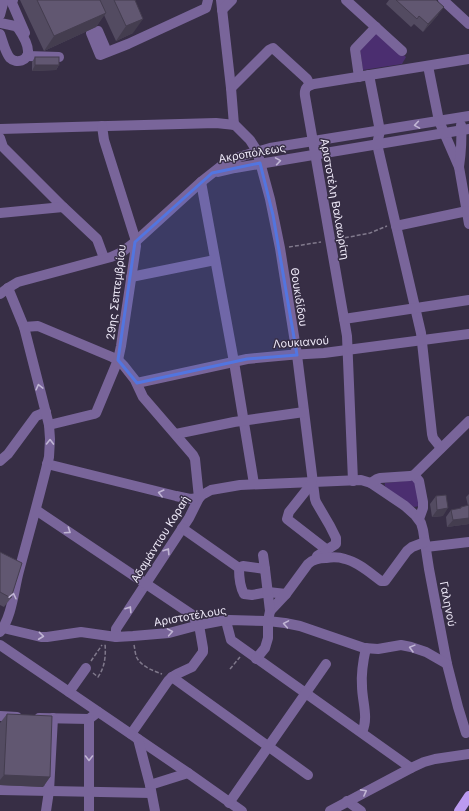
<svg xmlns="http://www.w3.org/2000/svg" width="469" height="811" font-family="Inter,sans-serif">
	<rect width="100%" height="100%" fill="#372e45"/>
	<!-- green -->
	<g fill="#4b2e70">
		<path d="M376,32L406,57L402,64L363,70L360,49Z"/>
		<path d="M415,480L420,506L414,507L388,489C386,488 384,485 385,483Z"/>
	</g>
	<g fill="none" stroke-linecap="round" stroke-linejoin="round">
		<!-- path -->
		<g stroke="#80798c" stroke-width="1.5" stroke-dasharray="4 2" stroke-linecap="butt">
			<path d="M339,239L370,233L387,226"/>
			<path d="M289,247L321,242"/>
			<path d="M134,645C135,649 135,654 137,658C142,667 154,671 162,674"/>
			<path d="M91,661L102,645"/>
			<path d="M230,669L240,657"/>
			<path d="M93,673L98,677C105,667 106,655 105,644"/>
		</g>
		<!-- minor -->
		<g stroke="#79659a" stroke-width="10">
			<path d="M13,0L12,3L25,33"/>
			<path d="M221,0L231,88L234,125"/>
			<path d="M346,0L402,51"/>
			<path d="M443,0L469,24"/>
			<path d="M222,10L232,0"/>
			<path d="M0,15L4,0"/>
			<path d="M0,23L15,26L18,28C22,34 28,44 28,51C29,61 16,64 10,58C5,52 3,42 0,34"/>
			<path d="M107,52L98,31L91,33L100,55L128,44L206,8L208,0"/>
			<path d="M27,56L59,57"/>
			<path d="M428,66L439,121L459,167L469,224"/>
			<path d="M369,75L380,131L377,144L421,333L432,434L433,438L441,448"/>
			<path d="M359,77L355,49L376,27"/>
			<path d="M231,88L269,50L273,48L307,79L310,85"/>
			<path d="M0,129L216,123L235,125L250,140L257,151L270,199L280,248L297,355L315,499L316,502L330,526L336,538V544L317,556L316,559"/>
			<path d="M0,138L3,147L63,207L97,239L104,258"/>
			<path d="M459,167C461,153 462,139 461,125"/>
			<path d="M218,172L235,168L469,129"/>
			<path d="M201,182L234,362L254,484"/>
			<path d="M0,213L63,207"/>
			<path d="M396,226L467,211"/>
			<path d="M131,277L215,260"/>
			<path d="M0,294L8,288L18,282L111,257L122,252L135,242L201,182L220,167L239,157L270,148L469,116"/>
			<path d="M344,319L469,300"/>
			<path d="M24,327L38,326L112,357L118,360L124,366L135,380L143,397L193,455L195,459L199,498L189,518L116,629V637"/>
			<path d="M137,383L247,359L289,355L324,353L469,334"/>
			<path d="M49,425L94,414L96,413L118,360L121,346L136,246L135,238L104,140L102,126"/>
			<path d="M176,434L234,422L304,412"/>
			<path d="M0,461L8,454L36,416L46,412"/>
			<path d="M47,464L176,496L190,499L199,498L202,495L211,490L240,485L361,480L371,483L405,506L415,515L421,523L423,530L429,569L447,664L458,707L466,733"/>
			<path d="M414,475L419,481L423,502V508L419,519"/>
			<path d="M353,481L347,336L305,96C304,88 307,86 314,84L469,59"/>
			<path d="M312,483L289,512L287,519L327,550"/>
			<path d="M371,483L377,479L380,478L410,476L414,475L469,421"/>
			<path d="M36,510L191,614L199,625L203,648V652L192,667L177,674L172,677L168,681L131,734"/>
			<path d="M182,528L239,568C239,576 240,587 244,594L252,595L268,592L286,594"/>
			<path d="M426,547L469,542"/>
			<path d="M239,568L243,566L265,569L263,555"/>
			<path d="M270,611L286,594L308,564C313,559 319,558 326,558C332,557 339,557 345,559C358,562 370,573 381,581H385L407,551L412,547L425,542"/>
			<path d="M226,621L231,640L411,768"/>
			<path d="M3,628L41,637H47L81,632L116,637L133,636L169,633L199,625L220,621L229,620L268,621L285,623L300,626L364,648L378,649L401,645L411,647L426,652L447,664"/>
			<path d="M0,632C12,617 14,589 19,571C29,533 40,495 49,457L50,439L49,425L24,327L8,288"/>
			<path d="M0,645L188,773L242,811"/>
			<path d="M256,659L265,648L268,638V621L270,611L265,569"/>
			<path d="M172,677L308,775"/>
			<path d="M69,692L86,668"/>
			<path d="M0,716L17,717"/>
			<path d="M39,718L89,719L98,712"/>
			<path d="M362,732C369,718 362,701 362,686C361,673 363,661 366,648"/>
			<path d="M138,739L150,785L155,811"/>
			<path d="M150,785L188,773"/>
			<path d="M0,790L151,793"/>
			<path d="M347,801L361,811"/>
			<path d="M229,803L326,664"/>
			<path d="M46,811L49,791L53,718"/>
			<path d="M89,811V719"/>
			<path d="M330,811L411,768L424,762L435,759L469,754"/>
		</g>
		<!-- major -->
		<path stroke="#bb9af0" stroke-width="10" d="M459,811L469,796"/>
	</g>
	<!-- wall -->
	<g fill="#534b61">
		<path d="M20,0H135L133,33L116,41L104,15L96,27L44,51Z"/>
		<path d="M389,0H436L438,15L423,32L414,24L411,27L386,4Z"/>
		<path d="M35,57L59,65L56,70L32,71V62Z"/>
		<path d="M469,494V524L447,527L446,517L451,510L460,509L461,507L468,506L466,497Z"/>
		<path d="M436,496L443,516L432,517L430,504Z"/>
		<path d="M0,552L11,598L4,607L0,605Z"/>
		<path d="M7,714L50,777L43,787L0,785V723Z"/>
	</g>
	<!-- shaded-wall -->
	<g fill="#443d4f">
		<path d="M444,7L438,15L423,32L428,24Z"/>
		<path d="M106,13L96,27L44,51L54,36Z"/>
		<path d="M143,19L133,33L116,41L126,26Z"/>
		<path d="M35,65H59L56,70L32,71Z"/>
		<path d="M448,508L443,516L432,517L437,510Z"/>
		<path d="M469,518V524L447,527L453,520Z"/>
		<path d="M4,775L50,777L43,787L0,785V780Z"/>
	</g>
	<!-- building -->
	<g fill="#615771" stroke="#443d4f">
		<path d="M37,0H100L106,13L54,36Z"/>
		<path d="M114,0H135L143,19L126,26Z"/>
		<path d="M396,0H436L444,7L428,24L419,16L417,19Z"/>
		<rect x="35" y="57" width="24" height="8"/>
		<path d="M446,495L448,508L437,510L436,496Z"/>
		<path d="M469,505V518L453,520L451,510L461,508V507Z"/>
		<path d="M0,552L22,563L11,598L0,592Z"/>
		<path d="M7,714L52,716L50,777L4,775Z"/>
	</g>
	<!-- one-way arrows -->
	<defs><path id="oneway-chevron" d="M-2-3.5L2.5 0L-2 3.5" fill="none" stroke-width="1.6" stroke-linecap="round" stroke-linejoin="round"/></defs>
	<g stroke="#c0b5d4">
		<use href="#oneway-chevron" transform="translate(417 125) rotate(171)"/>
		<use href="#oneway-chevron" transform="translate(278 161) rotate(-9)"/>
		<use href="#oneway-chevron" transform="translate(39 387) rotate(-104)"/>
		<use href="#oneway-chevron" transform="translate(50 442) rotate(-89)"/>
		<use href="#oneway-chevron" transform="translate(161 493) rotate(-166)"/>
		<use href="#oneway-chevron" transform="translate(68 531) rotate(34)"/>
		<use href="#oneway-chevron" transform="translate(167 551) rotate(-57)"/>
		<use href="#oneway-chevron" transform="translate(13 596) rotate(-77)"/>
		<use href="#oneway-chevron" transform="translate(129 609) rotate(-57)"/>
		<use href="#oneway-chevron" transform="translate(286 624) rotate(-170)"/>
		<use href="#oneway-chevron" transform="translate(170 632) rotate(-10)"/>
		<use href="#oneway-chevron" transform="translate(41 636) rotate(6)"/>
		<use href="#oneway-chevron" transform="translate(412 648) rotate(-165)"/>
		<use href="#oneway-chevron" transform="translate(89 758) rotate(90)"/>
		<use href="#oneway-chevron" transform="translate(364 792) rotate(-28)"/>
	</g>
	<!-- marked area -->
	<path fill="#5275e0" fill-opacity="0.2" stroke="#5275e0" stroke-width="3" stroke-linejoin="round" d="M260,163L273,215L297,355L247,359L137,383L118,360L135,242L212,173Z"/>
	<g text-anchor="middle" stroke-width="3" stroke-linejoin="round" paint-order="stroke">
		<!-- street labels -->
		<g font-size="11" fill="#f0ebfa" stroke="#372e45">
			<text transform="translate(252 153) rotate(-10)" y="4">Ακροπόλεως</text>
			<text transform="translate(335 199) rotate(80)" y="4">Αριστοτέλη Βαλαωρίτη</text>
			<text transform="translate(116 292) rotate(-83)" y="4">29ης Σεπτεμβρίου</text>
			<text transform="translate(299 297) rotate(81)" y="4">Θουκιδίδου</text>
			<text transform="translate(301 342) rotate(-4)" y="4">Λουκιανού</text>
			<text transform="translate(160 539) rotate(-58)" y="4">Αδαμάντιου Κοραή</text>
			<text transform="translate(448 604) rotate(79)" y="4">Γαληνού</text>
			<text transform="translate(190 616) rotate(-10)" y="4">Αριστοτέλους</text>
		</g>
	</g>
</svg>
